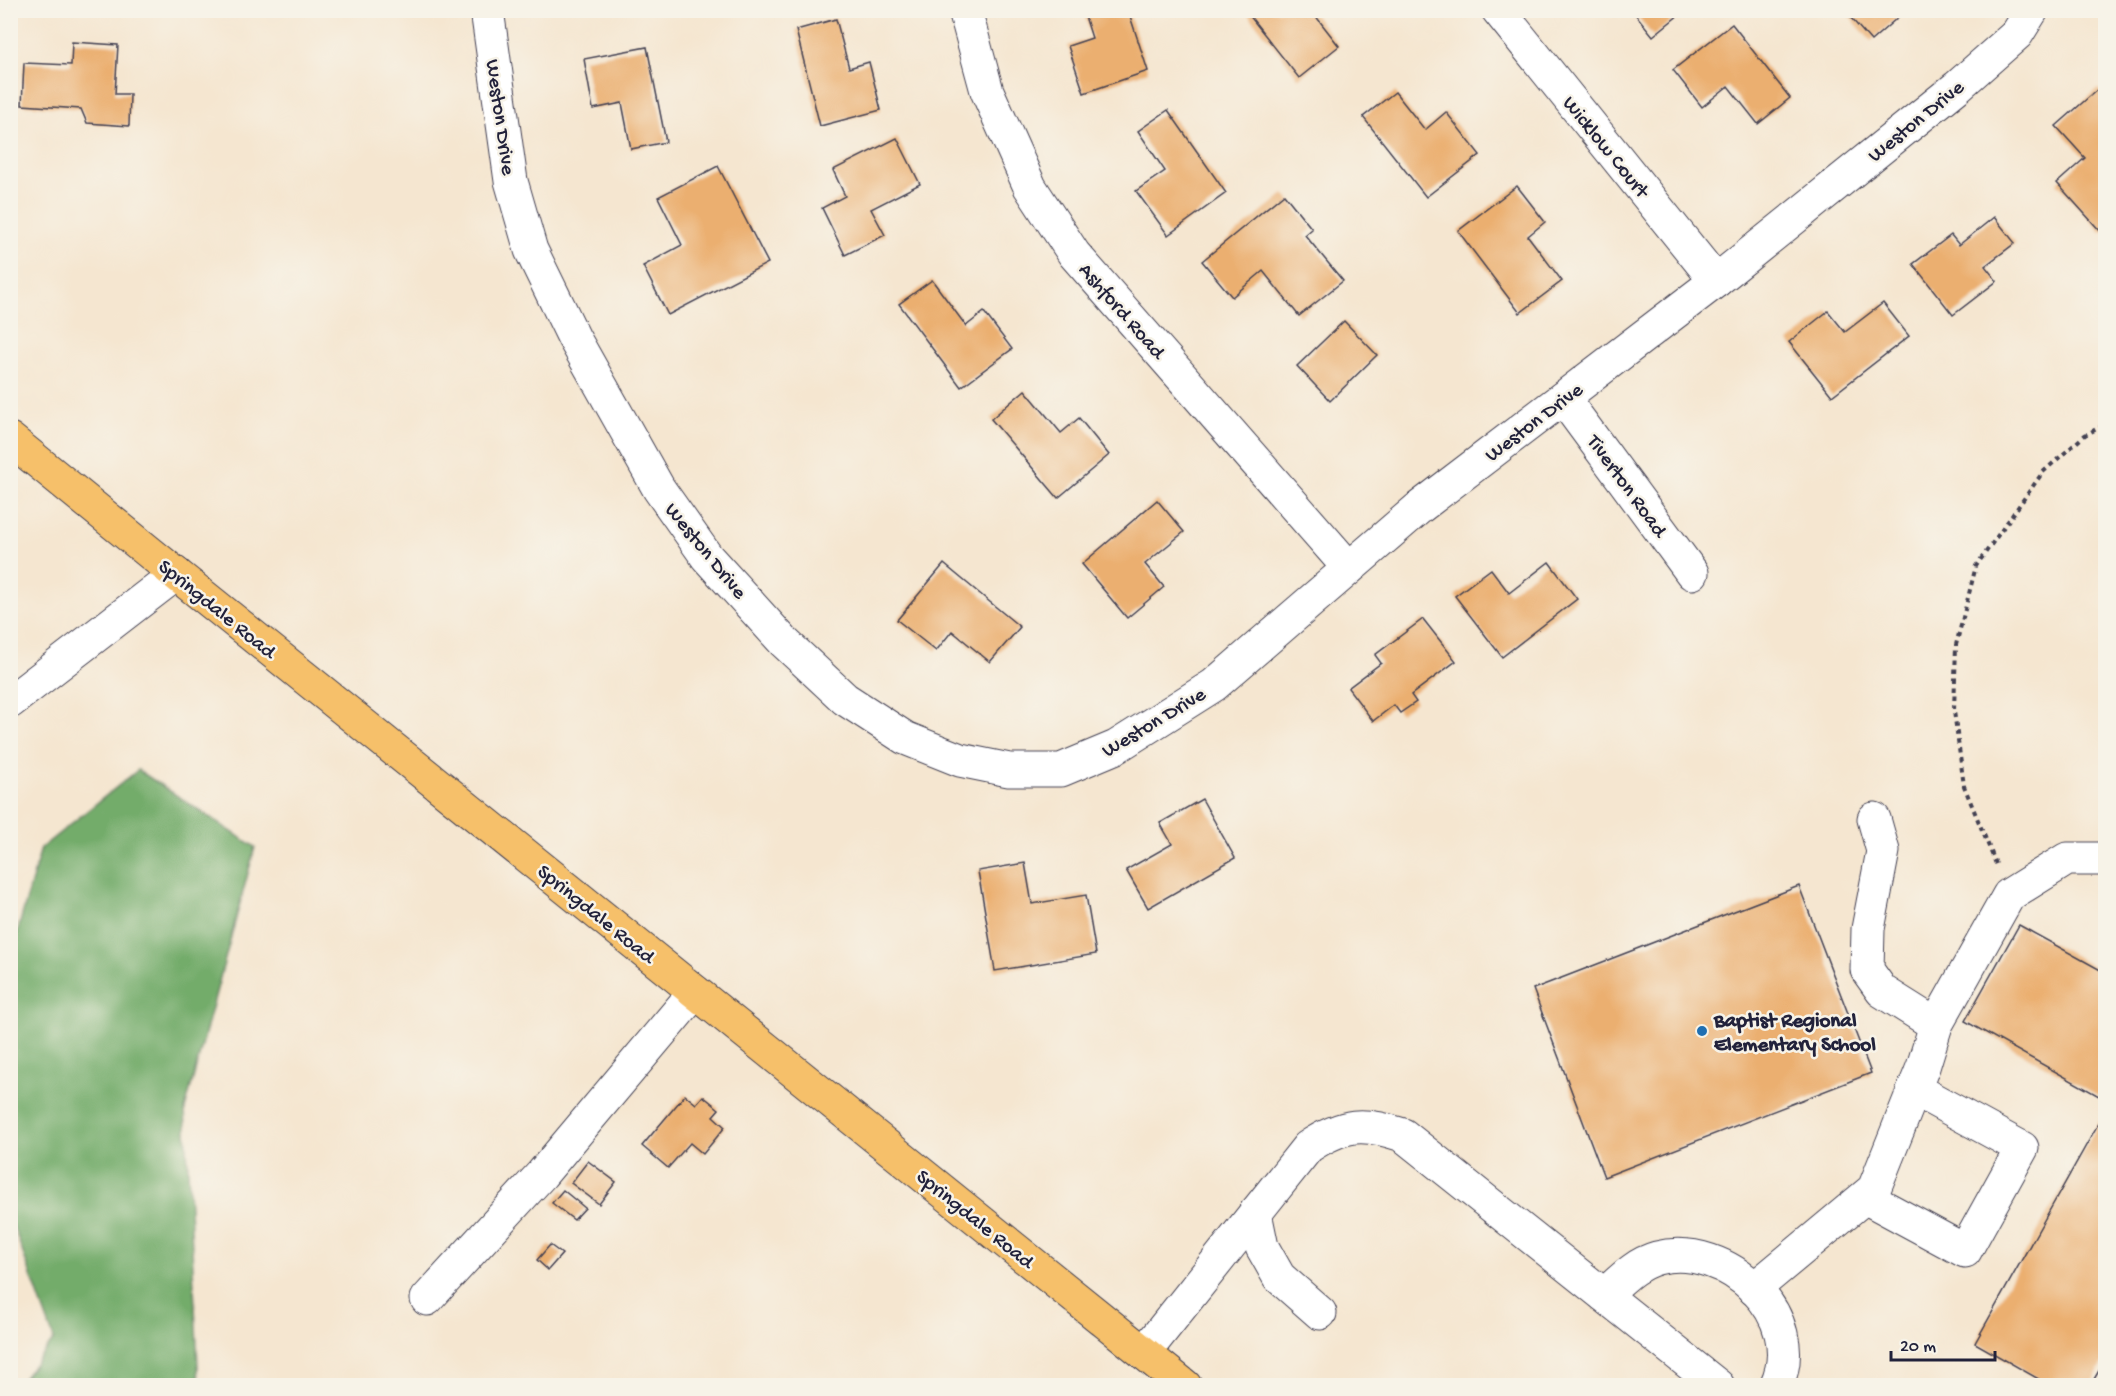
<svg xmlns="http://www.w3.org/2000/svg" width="2116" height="1396" font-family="'Gochi Hand',sans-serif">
	<rect width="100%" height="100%" fill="#f7f3e8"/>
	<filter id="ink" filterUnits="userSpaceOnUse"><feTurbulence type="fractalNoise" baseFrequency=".0167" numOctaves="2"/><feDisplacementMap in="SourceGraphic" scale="12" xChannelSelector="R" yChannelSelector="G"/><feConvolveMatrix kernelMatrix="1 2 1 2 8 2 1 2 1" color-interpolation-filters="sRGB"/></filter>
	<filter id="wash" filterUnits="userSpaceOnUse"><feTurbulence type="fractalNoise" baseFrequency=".008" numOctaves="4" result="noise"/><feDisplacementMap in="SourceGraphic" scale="24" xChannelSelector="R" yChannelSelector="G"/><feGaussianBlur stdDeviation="1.35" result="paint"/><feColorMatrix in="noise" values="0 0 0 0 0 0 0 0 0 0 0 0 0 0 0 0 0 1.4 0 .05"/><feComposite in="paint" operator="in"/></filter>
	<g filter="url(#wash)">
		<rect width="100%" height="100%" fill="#f5e6d0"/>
		<!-- forest -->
		<path fill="#73ac6a" stroke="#4a6752" stroke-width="1.5" d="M138,770L255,847L185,1109L199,1385H18L54,1339L11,1220V954L41,848Z"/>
		<g id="blocks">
			<!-- building -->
			<g fill="#ebaf6f">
				<path d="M1083,10H1128L1148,71L1084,93L1068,46L1092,38Z"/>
				<path d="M1245,10H1311L1339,46L1299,78Z"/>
				<path d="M1632,10H1685L1653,36Z"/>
				<path d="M1844,10H1906L1871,41Z"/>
				<path d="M836,19L849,68L869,62L881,110L820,126L796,30Z"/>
				<path d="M1732,24L1790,98L1758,124L1728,86L1702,107L1673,70Z"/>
				<path d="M72,42L118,45L115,94H130L129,126L87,123L81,109L22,105L24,63L71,65Z"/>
				<path d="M647,47L666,142L631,149L622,103L593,109L584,59Z"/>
				<path d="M2098,89L2106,97V230L2102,233L2057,183L2085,158L2056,126Z"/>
				<path d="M1395,92L1425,130L1446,112L1480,155L1426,197L1363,117Z"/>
				<path d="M1168,110L1226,193L1168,235L1136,191L1165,171L1138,131Z"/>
				<path d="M897,138L920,184L871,209L885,235L845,255L822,208L845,196L833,170Z"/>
				<path d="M718,166L768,263L668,315L643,266L682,245L658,197Z"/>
				<path d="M1517,186L1545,222L1528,236L1562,281L1520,313L1458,231Z"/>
				<path d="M1284,194L1312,229L1305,235L1343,281L1299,316L1263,271L1232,297L1202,261Z"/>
				<path d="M1994,217L2015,243L1985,266L1997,281L1953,315L1913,264L1951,235L1959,245Z"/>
				<path d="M932,280L966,326L984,312L1012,349L961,387L899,304Z"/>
				<path d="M1883,303L1909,336L1832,396L1789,342L1828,311L1845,332Z"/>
				<path d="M1344,321L1377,355L1330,401L1297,366Z"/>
				<path d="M1025,390L1061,433L1079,418L1109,455L1058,498L991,419Z"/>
				<path d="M1157,500L1184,532L1145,564L1164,587L1127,618L1082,564Z"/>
				<path d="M1549,562L1577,599L1502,657L1455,596L1491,569L1509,593Z"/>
				<path d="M944,564L1020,627L990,662L952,631L936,651L897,620Z"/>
				<path d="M1423,619L1456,661L1411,695L1416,702L1400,713L1394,705L1373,721L1348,688L1381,663L1375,655Z"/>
				<path d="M1202,799L1235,858L1148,908L1126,870L1172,844L1160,823Z"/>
				<path d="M1025,863L1032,904L1086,895L1096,954L995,971L978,871Z"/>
				<path d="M1799,886L1871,1073L1604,1177L1533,989Z"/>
				<path d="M2019,925L2106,973V1100L1965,1021Z"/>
				<path d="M685,1095L696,1104L703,1096L719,1109L713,1116L725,1127L703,1154L690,1143L668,1168L642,1146Z"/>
				<path d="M2106,1110V1359L2090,1386H2051L1975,1343Z"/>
				<path d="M588,1161L616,1182L599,1204L571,1183Z"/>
				<path d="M563,1190L585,1208L574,1220L552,1203Z"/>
				<path d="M550,1245L562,1254L548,1270L537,1260Z"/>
			</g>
		</g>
	</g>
	<g filter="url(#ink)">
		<use href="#blocks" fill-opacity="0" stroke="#423f51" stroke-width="1.5"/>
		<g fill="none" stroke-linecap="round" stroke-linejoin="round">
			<!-- minor casing -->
			<g stroke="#423f51" stroke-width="35">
				<g id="minor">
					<path d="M487,10L511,181L531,250L574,338L659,489L707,557L784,642L845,699L905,738L960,760L1009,770H1061L1116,747L1214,685L1420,507L1716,281L1957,87L2017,34L2032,10"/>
					<path d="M965,10L987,91L1030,187L1074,254L1349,568"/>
					<path d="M1498,10L1716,281"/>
					<path d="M1563,398L1692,573"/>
					<path d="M10,702L176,574"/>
					<path d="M1874,819L1883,851L1868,929L1867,970L1882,991L1936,1025"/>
					<path d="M1865,1197L1965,1251L2022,1148L1914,1089"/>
					<path d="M1255,1213L1262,1247L1279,1277L1320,1313"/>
					<path d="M1754,1289L1874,1189L1923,1067L1936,1025L2009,895L2067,859H2106"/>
					<path d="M1604,1295C1620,1281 1635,1264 1657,1258C1726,1240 1809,1316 1776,1386"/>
					<path d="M427,1299L542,1174L695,992"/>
					<path d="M1144,1353L1308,1147C1344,1123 1363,1122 1403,1135L1718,1386"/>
				</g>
			</g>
			<!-- major casing -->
			<g stroke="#423f51" stroke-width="35">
				<path id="major" d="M10,439L176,574L1185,1386"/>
			</g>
			<!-- path -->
			<path stroke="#423f51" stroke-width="4" stroke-dasharray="4.5 4.5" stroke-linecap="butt" d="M1996,864L1964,786L1954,711L1956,645L1976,566L2043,472L2085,435L2106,424"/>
			<!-- minor -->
			<use href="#minor" stroke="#fff" stroke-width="33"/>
			<!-- major -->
			<use href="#major" stroke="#f6c06b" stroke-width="33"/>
		</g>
	</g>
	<!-- markers -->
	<circle fill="#1f6fb2" stroke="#f7f3e8" stroke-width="2" cx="1702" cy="1031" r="6"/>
	<g text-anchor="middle" stroke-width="5" stroke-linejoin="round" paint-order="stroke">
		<!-- street labels -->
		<g font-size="21" fill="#22223b" stroke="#f7f3e8">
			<text transform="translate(502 117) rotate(82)" y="7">Weston Drive</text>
			<text transform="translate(1915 120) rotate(-39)" y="7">Weston Drive</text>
			<text transform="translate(1607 146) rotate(51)" y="7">Wicklow Court</text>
			<text transform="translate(1123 310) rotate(49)" y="7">Ashford Road</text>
			<text transform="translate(1533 421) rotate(-37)" y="7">Weston Drive</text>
			<text transform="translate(1628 485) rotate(54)" y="7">Tiverton Road</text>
			<text transform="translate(707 550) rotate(51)" y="7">Weston Drive</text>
			<text transform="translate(218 608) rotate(39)" y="7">Springdale Road</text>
			<text transform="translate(1153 721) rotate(-31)" y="7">Weston Drive</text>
			<text transform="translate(597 913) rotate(39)" y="7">Springdale Road</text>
			<text transform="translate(976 1218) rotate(39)" y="7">Springdale Road</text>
		</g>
		<!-- poi labels -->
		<g font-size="21" font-weight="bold" fill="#22223b" stroke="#f7f3e8" text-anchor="start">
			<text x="1714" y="1026">Baptist Regional<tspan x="1714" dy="24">Elementary School</tspan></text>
		</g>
	</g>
	<!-- margin -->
	<rect width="2116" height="1396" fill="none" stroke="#f7f3e8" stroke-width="36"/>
	<!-- scale -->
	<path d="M1891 1351v9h104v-9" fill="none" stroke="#22223b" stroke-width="3"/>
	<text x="1900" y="1351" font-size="18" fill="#22223b" stroke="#f7f3e8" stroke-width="4.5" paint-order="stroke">20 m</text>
</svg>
